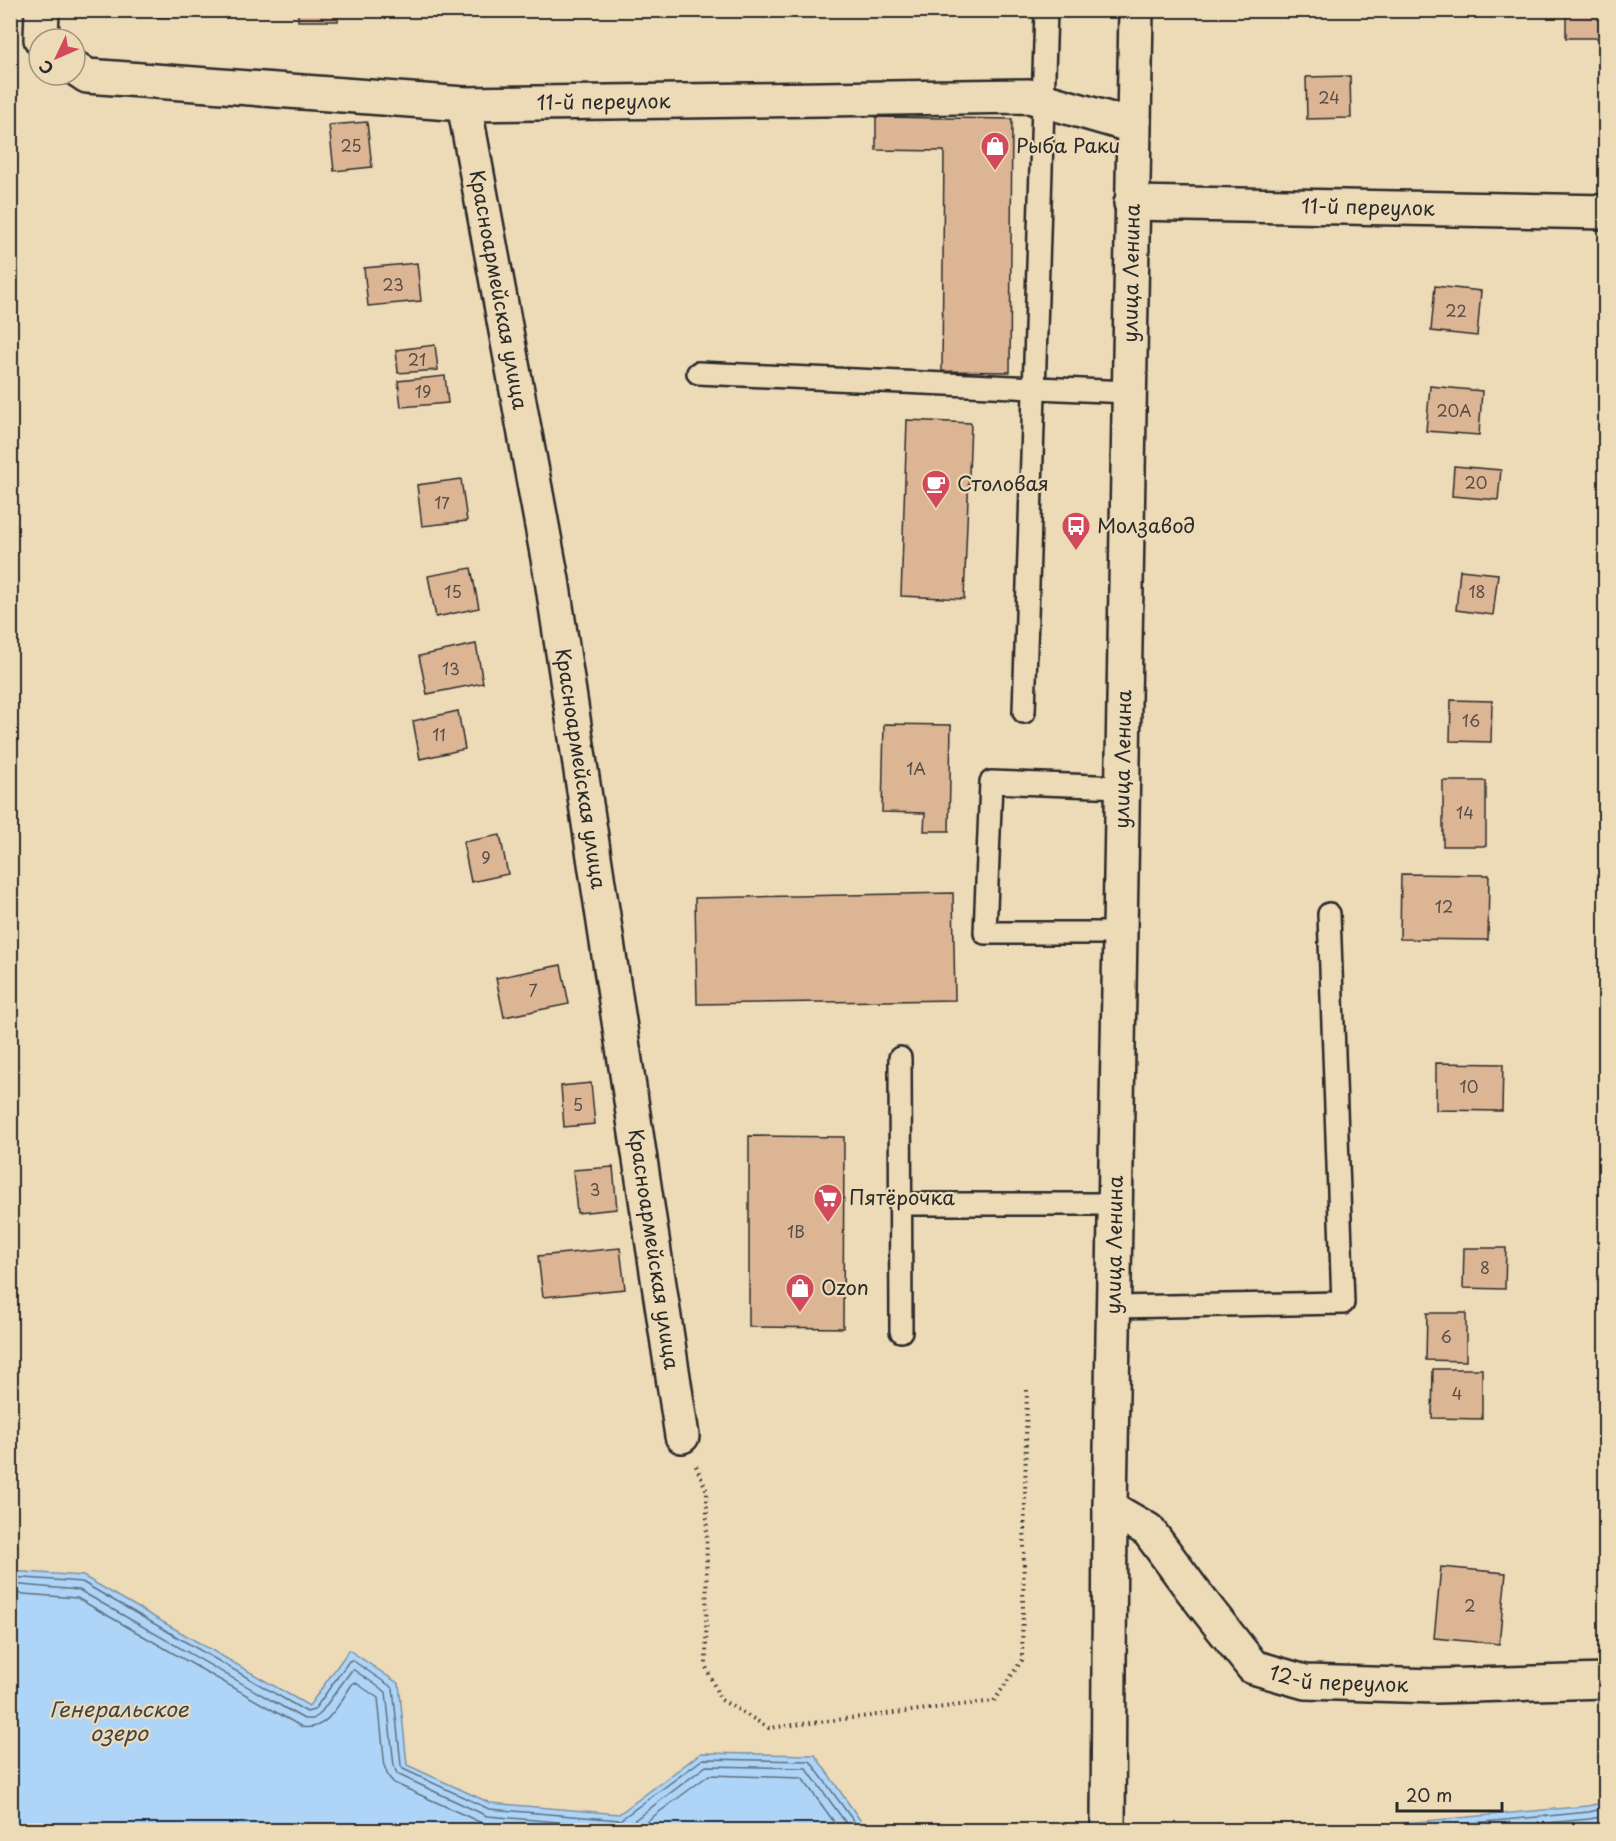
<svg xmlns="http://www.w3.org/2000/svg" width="1616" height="1841" font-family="'Playpen Sans',sans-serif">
	<rect width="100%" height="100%" fill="#eddab7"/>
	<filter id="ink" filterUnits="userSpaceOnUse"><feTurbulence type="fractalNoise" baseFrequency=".0167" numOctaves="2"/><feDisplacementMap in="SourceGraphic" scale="12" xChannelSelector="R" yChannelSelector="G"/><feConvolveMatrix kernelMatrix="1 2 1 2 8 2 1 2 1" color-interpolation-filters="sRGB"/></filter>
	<g filter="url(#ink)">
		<!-- water -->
		<g fill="#aed5f8" stroke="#7a91a6" stroke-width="1.5">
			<path d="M10,1571L83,1576L309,1706L349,1650L399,1684L407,1765L490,1803L619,1814L701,1753L815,1755L867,1830H11Z"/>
			<path d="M1605,1802V1830H1380L1405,1823L1588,1806Z"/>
		</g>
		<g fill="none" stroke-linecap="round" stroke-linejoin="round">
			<!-- shore -->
			<g stroke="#5f6f7d" stroke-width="1.5">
				<path d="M10,1577L82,1582L307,1712L314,1710L349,1661L352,1660L393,1688L401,1765L403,1769L489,1809L620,1820L703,1759L810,1761L860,1830"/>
				<path d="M10,1584L79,1590L304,1719H313L319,1715L351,1671L354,1670L386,1692L394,1766L397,1774L487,1816L621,1827L628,1825L706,1766L806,1768L851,1830"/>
				<path d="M10,1593L77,1598L302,1727C328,1732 340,1701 353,1683H356L378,1698L385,1768L388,1776L394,1783L484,1824L549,1830"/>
				<path d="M635,1830L709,1775L802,1778L840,1830"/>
				<path d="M1401,1830L1589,1812L1606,1808"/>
				<path d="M1471,1830L1589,1819L1606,1816"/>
			</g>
		</g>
		<!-- building -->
		<g fill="#dcb595" stroke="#2b2b2b" stroke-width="1.5">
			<rect x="136" y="10" width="49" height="7"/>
			<rect x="298" y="10" width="40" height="11"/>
			<path d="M531,10H587V12L531,13Z"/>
			<rect x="1566" y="10" width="40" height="28"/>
			<path d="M1350,76L1351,118L1307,119L1306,77Z"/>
			<path d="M876,117L1012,119L1010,372L942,371L944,151L876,150Z"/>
			<path d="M367,122L372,167L334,171L329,125Z"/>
			<path d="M417,263L421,301L368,306L364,268Z"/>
			<path d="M1435,286L1481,291L1477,336L1431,331Z"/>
			<path d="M435,345L438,370L398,373L396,350Z"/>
			<path d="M445,376L448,403L401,407L398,381Z"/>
			<path d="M1430,386L1482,391L1479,435L1426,431Z"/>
			<path d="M907,420L971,423L964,599L901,596Z"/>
			<path d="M1454,466L1501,470L1498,500L1452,496Z"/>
			<path d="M461,479L467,521L422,526L417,485Z"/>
			<path d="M471,568L479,608L436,617L428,576Z"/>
			<path d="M1460,570L1498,574L1493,615L1456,610Z"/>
			<path d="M476,644L483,683L427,694L419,656Z"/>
			<path d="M1451,700L1492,701L1491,742L1450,741Z"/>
			<path d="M458,711L465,749L420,759L413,721Z"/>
			<path d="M884,724L951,725L949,831H924L925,813L882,812Z"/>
			<rect x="1443" y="781" width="43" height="65"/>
			<path d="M500,835L508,874L471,882L463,842Z"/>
			<path d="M1401,874L1489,875L1488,940L1400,939Z"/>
			<path d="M953,893L955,1000L697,1004L695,898Z"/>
			<path d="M561,965L569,1004L504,1017L496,978Z"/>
			<path d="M1436,1063L1503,1064L1502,1111L1436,1110Z"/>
			<path d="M591,1083L595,1124L564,1127L561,1086Z"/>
			<path d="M749,1136L844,1137L843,1328L749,1327Z"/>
			<path d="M613,1167L617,1209L577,1213L573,1170Z"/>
			<path d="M620,1248L625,1289L543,1297L538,1256Z"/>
			<path d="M1464,1248H1506L1505,1289L1463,1288Z"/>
			<path d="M1427,1313H1466V1361L1426,1360Z"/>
			<path d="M1433,1369H1482V1419L1432,1418Z"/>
			<path d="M1441,1567L1506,1573L1499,1644L1434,1638Z"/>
		</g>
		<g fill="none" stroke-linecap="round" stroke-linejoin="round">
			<!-- service casing -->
			<g stroke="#2b2b2b" stroke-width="26">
				<g id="service">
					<path d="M698,373L1128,392"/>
					<path d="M1024,712L1046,10"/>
					<path d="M1120,933H985L991,782L1122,787"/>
					<path d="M900,1058L901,1331"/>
					<path d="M901,1204H1116"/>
					<path d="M1114,1307L1343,1303L1329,914"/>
				</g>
			</g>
			<!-- minor casing -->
			<g stroke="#2b2b2b" stroke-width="38">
				<g id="minor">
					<path d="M41,39L42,10"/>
					<path id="s1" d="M75,68L87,76L464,104L1029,96L1133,126"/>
					<path id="s2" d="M464,104L552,580L682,1436"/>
					<path id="s3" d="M1131,203L1606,212"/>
					<path id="s4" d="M1110,1508L1148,1530L1193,1591L1253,1667L1305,1682L1435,1686L1606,1681"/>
				</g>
			</g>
			<!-- tertiary casing -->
			<g stroke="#2b2b2b" stroke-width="38">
				<g id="tertiary">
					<path id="s5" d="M1108,1830L1110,1508L1136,10"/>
				</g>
			</g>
			<!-- path -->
			<path stroke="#2b2b2b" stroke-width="4" stroke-dasharray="1.5 4.5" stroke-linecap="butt" d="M696,1466L707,1491L706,1667L720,1699L769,1728L994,1701L1022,1660L1027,1386"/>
			<!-- service -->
			<use href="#service" stroke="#eddab7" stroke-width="21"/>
			<!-- minor -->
			<use href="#minor" stroke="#eddab7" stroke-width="33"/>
			<!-- tertiary -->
			<use href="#tertiary" stroke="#eddab7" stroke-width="33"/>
		</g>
	</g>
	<!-- icons -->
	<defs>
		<g id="shop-pin" transform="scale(1.5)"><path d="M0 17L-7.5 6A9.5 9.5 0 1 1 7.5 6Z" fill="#d1495b" stroke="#eddab7"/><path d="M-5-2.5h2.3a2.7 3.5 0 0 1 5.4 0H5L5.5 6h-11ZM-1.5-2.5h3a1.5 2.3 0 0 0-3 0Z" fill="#fff"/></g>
		<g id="cafe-pin" transform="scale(1.5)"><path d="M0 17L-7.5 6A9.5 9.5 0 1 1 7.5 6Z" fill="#d1495b" stroke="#eddab7"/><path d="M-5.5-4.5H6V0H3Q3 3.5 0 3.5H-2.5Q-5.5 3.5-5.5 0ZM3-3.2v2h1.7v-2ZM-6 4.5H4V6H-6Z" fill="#fff"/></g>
		<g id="bus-pin" transform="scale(1.5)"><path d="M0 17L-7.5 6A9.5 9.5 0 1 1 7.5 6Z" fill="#d1495b" stroke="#eddab7"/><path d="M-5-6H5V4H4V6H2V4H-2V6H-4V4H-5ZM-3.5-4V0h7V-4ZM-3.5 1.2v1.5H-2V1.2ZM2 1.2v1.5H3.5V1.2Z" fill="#fff"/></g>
		<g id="supermarket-pin" transform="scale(1.5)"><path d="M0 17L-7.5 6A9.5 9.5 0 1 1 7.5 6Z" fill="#d1495b" stroke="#eddab7"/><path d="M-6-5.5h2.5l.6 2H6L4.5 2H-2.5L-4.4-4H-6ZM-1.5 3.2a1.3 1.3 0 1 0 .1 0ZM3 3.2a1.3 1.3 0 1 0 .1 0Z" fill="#fff"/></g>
	</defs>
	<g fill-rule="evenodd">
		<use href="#shop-pin" x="995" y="146"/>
		<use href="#cafe-pin" x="936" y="484"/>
		<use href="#bus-pin" x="1076" y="526"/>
		<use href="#supermarket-pin" x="828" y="1198"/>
		<use href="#shop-pin" x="800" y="1288"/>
	</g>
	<g text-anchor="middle" stroke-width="4.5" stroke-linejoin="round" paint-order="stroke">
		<!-- number labels -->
		<g font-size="16" fill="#574e46">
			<text x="1329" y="104">24</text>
			<text x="351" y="152">25</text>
			<text x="393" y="291">23</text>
			<text x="1456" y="317">22</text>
			<text x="417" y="366">21</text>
			<text x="423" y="398">19</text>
			<text x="1454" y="417">20А</text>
			<text x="1476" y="489">20</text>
			<text x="442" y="509">17</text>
			<text x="453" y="598">15</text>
			<text x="1477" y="598">18</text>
			<text x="451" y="675">13</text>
			<text x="1471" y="727">16</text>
			<text x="439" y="741">11</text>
			<text x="916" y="775">1А</text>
			<text x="1465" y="819">14</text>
			<text x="486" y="864">9</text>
			<text x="1444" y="913">12</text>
			<text x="533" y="997">7</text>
			<text x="1469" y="1093">10</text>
			<text x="578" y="1111">5</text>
			<text x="595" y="1196">3</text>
			<text x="796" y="1238">1В</text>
			<text x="1485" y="1274">8</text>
			<text x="1446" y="1343">6</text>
			<text x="1457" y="1400">4</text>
			<text x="1470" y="1612">2</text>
		</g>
		<!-- street labels -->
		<g font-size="20" fill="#2b2b2b" stroke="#eddab7">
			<text dy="7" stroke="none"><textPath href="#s1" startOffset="532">11-й переулок</textPath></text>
			<text dy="7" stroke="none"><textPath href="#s3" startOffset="237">11-й переулок</textPath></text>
			<text dy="7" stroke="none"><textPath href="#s5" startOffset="1557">улица Ленина</textPath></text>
			<text dy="7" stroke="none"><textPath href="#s2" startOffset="189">Красноармейская улица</textPath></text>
			<text dy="7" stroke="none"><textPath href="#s5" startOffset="1071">улица Ленина</textPath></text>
			<text dy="7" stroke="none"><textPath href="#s2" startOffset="675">Красноармейская улица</textPath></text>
			<text dy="7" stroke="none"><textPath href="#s5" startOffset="585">улица Ленина</textPath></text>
			<text dy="7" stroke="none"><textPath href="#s2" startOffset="1161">Красноармейская улица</textPath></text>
			<text dy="7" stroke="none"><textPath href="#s4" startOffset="304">12-й переулок</textPath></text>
		</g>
		<!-- poi labels -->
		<g font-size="20" fill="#2b2b2b" stroke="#eddab7" text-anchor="start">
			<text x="1016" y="153">Рыба Раки</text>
			<text x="957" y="491">Столовая</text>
			<text x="1097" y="533">Молзавод</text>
			<text x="849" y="1205">Пятёрочка</text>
			<text x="821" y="1295">Ozon</text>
		</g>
		<!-- water labels -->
		<g font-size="21" font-style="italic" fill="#3f444a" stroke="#eddab7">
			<text x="119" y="1717">Генеральское<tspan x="119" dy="24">озеро</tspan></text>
		</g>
	</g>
	<!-- margin -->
	<rect width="1616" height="1841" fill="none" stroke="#eddab7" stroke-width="36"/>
	<rect x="18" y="18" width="1580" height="1805" fill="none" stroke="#2b2b2b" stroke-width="2" filter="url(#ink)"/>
	<!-- north arrow -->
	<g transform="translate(57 57) rotate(226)"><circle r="28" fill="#eddab7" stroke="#9f947f" stroke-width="1.5"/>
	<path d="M0-4.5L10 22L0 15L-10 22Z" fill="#d1495b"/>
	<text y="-9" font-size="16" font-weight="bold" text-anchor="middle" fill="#2b2b2b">С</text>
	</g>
	<!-- scale -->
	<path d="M1397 1802v9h105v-9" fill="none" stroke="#2b2b2b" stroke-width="3"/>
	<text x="1406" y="1802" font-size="18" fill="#2b2b2b" stroke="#eddab7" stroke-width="4.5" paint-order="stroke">20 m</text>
</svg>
